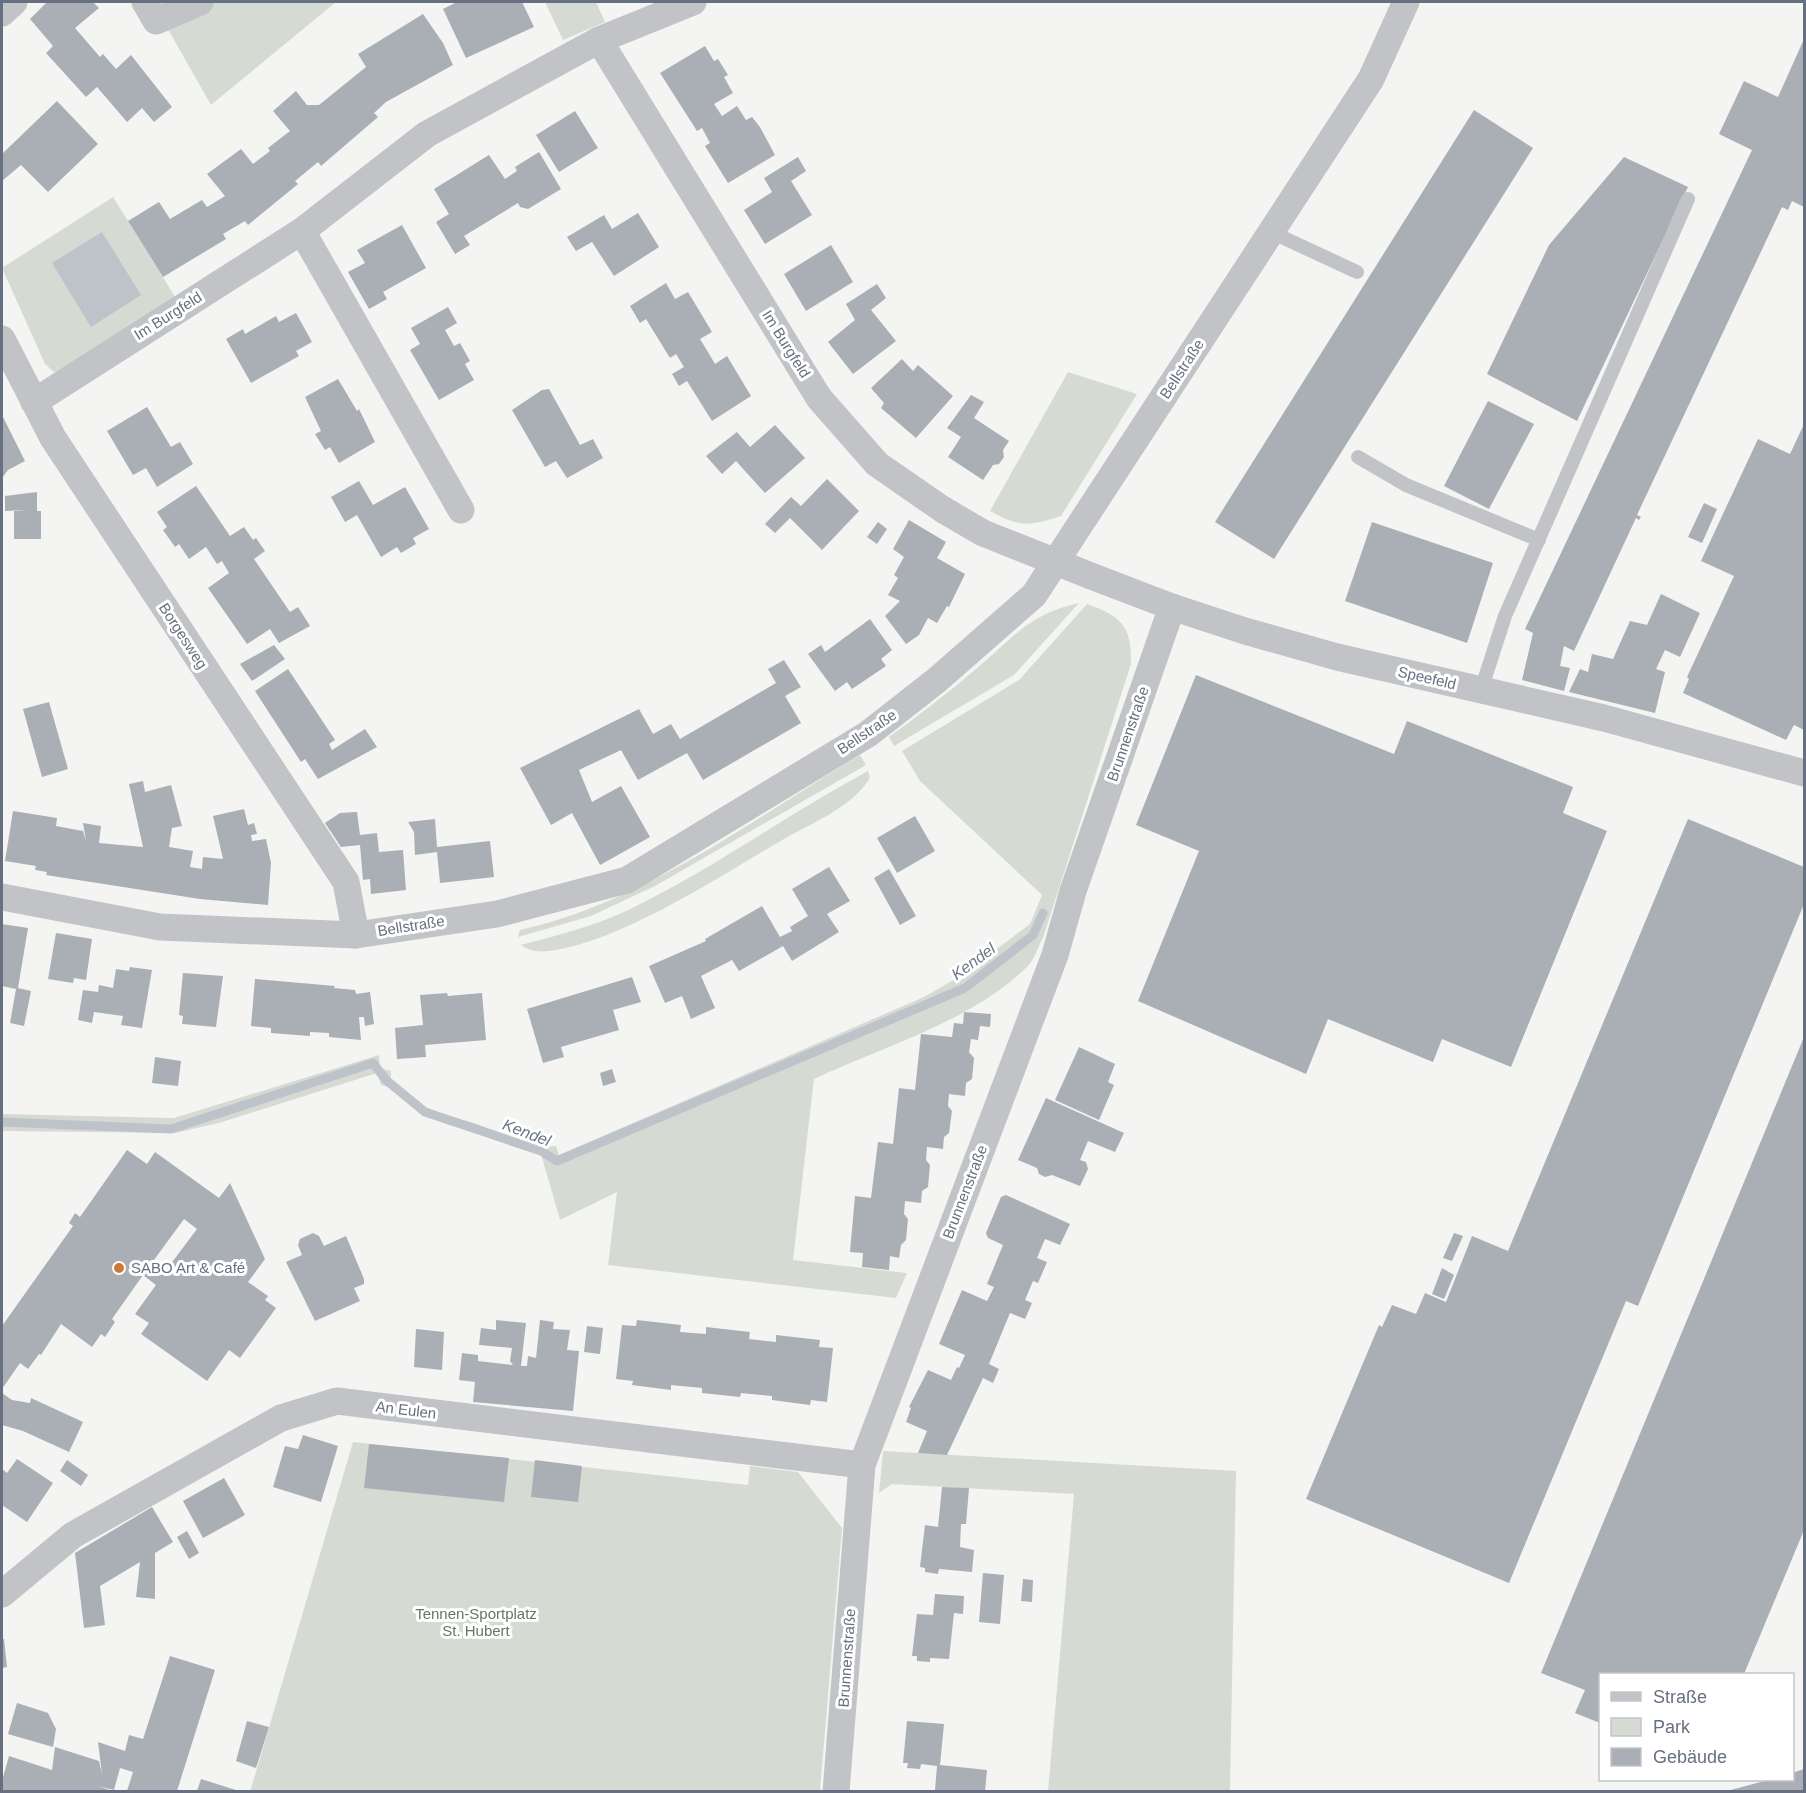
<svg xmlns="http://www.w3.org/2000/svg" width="1806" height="1793" font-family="Helvetica,sans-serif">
	<rect width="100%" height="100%" fill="#f4f5f2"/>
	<!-- green -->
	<g fill="#d5dbd3">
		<path d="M214,2H336L211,105L165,24Z"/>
		<path d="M545,2H596L605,22L563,40Z"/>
		<path d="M113,197L177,300L65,370L54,372L45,364L2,268Z"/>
		<path d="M1068,372L1137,394L1061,516C1030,526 1020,528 990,511Z"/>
		<path d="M1079,603L1014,675L894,746L889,737C919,715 948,693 976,669C1013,638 1029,614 1079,603Z"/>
		<path d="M1087,604C1122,616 1132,627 1131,664L1043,938C1038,946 1035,959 1028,966C971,1022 884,1046 814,1079L793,1260L907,1273L896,1298L608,1265L617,1192L560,1220L541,1154L500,1137L449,1125L421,1114L389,1087L381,1085L377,1073L219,1123L175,1133L2,1131V1114L174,1118L379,1055L380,1068L391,1071V1080L419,1104L440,1114L474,1123L538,1147L556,1146L559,1155L924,997L962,975L1030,924L1042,895L920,781L902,751L1019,680Z"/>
		<path d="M860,755L866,765L655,886L591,916L518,937L520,930C644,902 752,820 860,755Z"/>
		<path d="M868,771L870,778C851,809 807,825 777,843C718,878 623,939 556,950C544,952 531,953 521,945C556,936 593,926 626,911C710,871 786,815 868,771Z"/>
		<path d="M353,1442L748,1485L750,1466L798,1472L842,1528L820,1791L250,1792Z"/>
		<path d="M883,1451L1236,1471L1230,1791H1048L1074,1494L892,1484L879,1493Z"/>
	</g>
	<!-- water -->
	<path fill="#bdc3c9" d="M102,232L141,295L91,327L52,263Z"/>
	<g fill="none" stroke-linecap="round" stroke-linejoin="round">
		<!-- stream -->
		<path stroke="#bdc3c9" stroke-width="9" d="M2,1122L171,1129L373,1063L386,1080L425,1112L541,1151L557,1161L965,988L1033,935L1043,913"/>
	</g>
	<!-- building -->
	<g fill="#aaaeb5" fill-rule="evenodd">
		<path d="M47,2H93L99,8L75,28L100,57L103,54L116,69L131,55L172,107L154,122L142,108L127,122L97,87L86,97L46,53L53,46L30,19Z"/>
		<path d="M457,2H522L534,27L466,58L443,9Z"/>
		<path d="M423,14L443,43L453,65L386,102L374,113L378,117L321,166L318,162L295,181L298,184L248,225L245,221L223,234L226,239L163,277L128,221L159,202L170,219L202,200L207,207L225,196L207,174L241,149L253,164L270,151L268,148L290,131L273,111L296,91L307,105H319L366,67L358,54Z"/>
		<path d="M1804,39V207L1792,201L1788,210L1782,207L1637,515L1641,517L1639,520L1636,518L1574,651L1564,646L1560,666L1570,668L1564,691L1522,680L1533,633L1525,629L1752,150L1719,134L1744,81L1778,97Z"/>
		<path d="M705,46L714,61L718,59L728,75L724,77L733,93L714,104L722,116L737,106L746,120L752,117L760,127L775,155L728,183L705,146L710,143L702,128L697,131L660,73Z"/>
		<path d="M57,101L98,144L48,192L21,165L2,181V154Z"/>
		<path d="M1474,110L1533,148L1274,559L1215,522Z"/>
		<path d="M575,111L598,148L559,172L536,135Z"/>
		<path d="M539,152L561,189L528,209L520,207L518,203L464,236L470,245L455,254L436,222L449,214L434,189L489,155L505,179L517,171L515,167Z"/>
		<path d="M798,157L806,171L791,181L812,215L765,244L744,210L772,192L764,178Z"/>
		<path d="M1624,157L1688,187L1577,421L1487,374L1549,245Z"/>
		<path d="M638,213L659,247L614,276L592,242L576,251L567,237L604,215L612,229Z"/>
		<path d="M402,225L426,268L383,292L387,299L369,309L348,272L365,263L357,250Z"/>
		<path d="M831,245L853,282L806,311L784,274Z"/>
		<path d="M666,283L675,299L688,292L712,332L700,339L708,352L715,364L727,356L751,396L712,421L687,381L679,386L672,374L684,367L676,354L670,358L646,319L640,323L630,306Z"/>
		<path d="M877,284L886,298L871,310L896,341L853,374L828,342L855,320L846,304Z"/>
		<path d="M448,307L457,323L445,330L454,346L460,343L470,361L465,364L474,380L439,400L410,350L420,344L411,328Z"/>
		<path d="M296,313L312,342L296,351L299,356L251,383L226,339L243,329L245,334L276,316L279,322Z"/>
		<path d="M902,359L913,371L918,365L953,396L916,438L881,408L884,403L871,388Z"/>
		<path d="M338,379L357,411L359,409L375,442L339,463L330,447L325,450L315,434L321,431L305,397Z"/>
		<path d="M549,389L580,445L593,439L603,458L567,478L556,461L545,467L512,410L542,390Z"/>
		<path d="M971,395L984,402L974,418L1009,441L1003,450L1004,457L999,464L993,465L983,480L948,457L961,437L947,428Z"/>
		<path d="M1488,401L1534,424L1489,509L1444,486Z"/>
		<path d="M147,407L171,447L180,442L193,464L157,487L146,468L133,475L107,431Z"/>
		<path d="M2,415L25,461L8,470L2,478Z"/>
		<path d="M1804,424V730L1794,725L1786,740L1683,693L1689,679L1687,677L1734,576L1701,561L1758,439L1790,454Z"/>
		<path d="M775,425L805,458L765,493L736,461L722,474L706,456L737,432L750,447Z"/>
		<path d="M827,479L859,511L822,550L790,518L775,533L765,524L791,497L801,506Z"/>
		<path d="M359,481L373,505L405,487L429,529L413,538L416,544L401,553L397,547L381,557L357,515L345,522L331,497Z"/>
		<path d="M196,486L230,536L244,527L253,540L256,538L265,551L254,559L290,612L298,607L310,626L279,643L270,629L247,644L208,588L229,573L222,561L217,564L206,547L189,559L179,544L175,547L163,530L167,527L157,512Z"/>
		<path d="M37,492V511H41V539H14V511L25,510L5,511V496Z"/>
		<path d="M1704,503L1717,509L1702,543L1688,537Z"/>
		<path d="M909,520L946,542L937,558L965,574L949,607L947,606L937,623L928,618L919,635L906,644L885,616L900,601L888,595L898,578L894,575L904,557L893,549Z"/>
		<path d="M878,522L887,529L877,544L867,537Z"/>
		<path d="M1372,522L1493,563L1467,643L1345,601Z"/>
		<path d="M1661,594L1700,613L1680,657L1665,650L1656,669L1665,672L1655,713L1569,692L1580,669L1588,672L1592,654L1613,659L1630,621L1647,625Z"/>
		<path d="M870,619L892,650L881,659L886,666L852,689L847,682L835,691L808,654L821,645L825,652Z"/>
		<path d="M274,645L285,659L252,681L240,664Z"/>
		<path d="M784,660L801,687L785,696L801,723L703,780L687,753L638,780L621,750L579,770L592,802L621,786L650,837L600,865L572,813L551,825L520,768L639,709L653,734L671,724L680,739L776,683L768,669Z"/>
		<path d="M288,669L335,740L329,744L332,750L365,729L377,747L318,779L305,759L301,762L255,691Z"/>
		<path d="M1196,675L1394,754L1407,721L1573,787L1563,813L1607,831L1511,1067L1442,1039L1433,1062L1328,1019L1306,1074L1138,1001L1199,851L1136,825Z"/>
		<path d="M49,702L68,769L42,777L23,709Z"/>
		<path d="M143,781L145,792L171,785L182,826L172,828L169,847L193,851L190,867L202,869L203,857L223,859L213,816L244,809L248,825L254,823L257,834L251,835L252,841L266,839L271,863L268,905L200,899L46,875L47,872L35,870L36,866L5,861L13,811L57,818L56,826L83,831L86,841L83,823L101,826L99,843L143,847L129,784Z"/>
		<path d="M357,812L360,835L377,833L379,852L403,850L406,890L371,894L370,879L363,880L360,845L341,847L325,823L340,813Z"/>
		<path d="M915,816L935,851L897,873L877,838Z"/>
		<path d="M435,819L437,847L490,841L494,877L440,883L437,852L415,855L414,832L408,822Z"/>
		<path d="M1688,819L1804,867V904L1638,1306L1626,1301L1509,1583L1306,1499L1379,1325L1382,1327L1392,1305L1416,1314L1425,1293L1446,1302L1472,1236L1508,1251Z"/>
		<path d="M829,867L850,901L827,914L839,932L792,961L783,946L739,971L732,960L701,976L715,1008L691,1019L682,996L665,1003L649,966L706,941L705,939L762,906L780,937L792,931L790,927L808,916L792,889Z"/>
		<path d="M889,869L916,916L900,925L874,878Z"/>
		<path d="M2,924L28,928L18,988L31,991L24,1026L10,1023L16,989L2,986Z"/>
		<path d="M56,933L92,939L86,980L74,978L73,983L48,979Z"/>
		<path d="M130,967L152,970L142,1028L121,1025L123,1016L94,1012L92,1023L78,1020L83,990L98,992L99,985L113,988L116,969L129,971Z"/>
		<path d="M183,973L223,976L216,1027L182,1024L183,1016L179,1015Z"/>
		<path d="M632,977L641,1002L613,1010L619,1030L561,1047L564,1057L543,1063L527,1009Z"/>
		<path d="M255,979L335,986L334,988L355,990L356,994L370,992L374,1024L365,1026L364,1017H359L361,1040L329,1037V1033L310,1032V1036L271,1033V1028L251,1026Z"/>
		<path d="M447,993L448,996L482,993L486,1040L425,1045L426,1057L397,1059L395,1028L423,1025L420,995Z"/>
		<path d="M964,1012L991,1014L990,1027L980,1026L978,1040L971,1039L969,1052L974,1058L972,1079L966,1083L965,1096L949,1094L948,1106L952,1111L949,1133L944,1137L943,1149L927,1147L926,1160L930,1165L928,1187L922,1191L921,1203L905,1201L904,1214L908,1219L906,1240L901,1245L899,1258L890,1256L889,1270L862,1267L863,1253L850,1252L855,1196L871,1198L878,1142L893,1144L899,1088L915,1090L921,1034L952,1037L954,1023L963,1024Z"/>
		<path d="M1804,1037V1530L1744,1674H1600V1723L1575,1713L1585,1690L1541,1673Z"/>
		<path d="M1079,1047L1115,1064L1108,1082L1114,1085L1099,1120L1055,1100Z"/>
		<path d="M155,1057L181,1061L178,1086L152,1083Z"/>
		<path d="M612,1069L616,1082L603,1086L600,1073Z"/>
		<path d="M1046,1098L1124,1133L1115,1152L1088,1141L1080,1160L1086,1162L1088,1169L1080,1186L1052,1175L1045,1177L1039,1174L1037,1168L1018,1160Z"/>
		<path d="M127,1150L147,1164L155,1152L219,1198L230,1183L265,1259L248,1282L268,1296L265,1300L276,1308L240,1358L229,1350L207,1381L141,1334L149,1323L135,1314L156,1285L143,1275L112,1319L115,1322L105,1337L101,1334L92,1347L61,1324L41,1355L39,1354L28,1369L20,1363L2,1389V1326L73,1226L69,1223L75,1213L80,1217ZM184,1219L197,1229L164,1273L151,1264Z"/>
		<path d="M1006,1195L1070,1224L1060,1245L1045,1239L1037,1258L1047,1262L1038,1283L1033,1281L1025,1300L1032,1303L1025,1319L1010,1313L989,1364L999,1369L993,1383L983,1378L947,1455L918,1453L927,1431L906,1422L911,1408L909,1407L928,1370L951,1380L957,1367L959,1368L965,1355L939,1344L962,1290L987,1301L994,1287L987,1284L1003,1245L988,1238L986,1233L1001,1197Z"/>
		<path d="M313,1233L319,1236L324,1246L346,1236L364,1279V1284L354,1288L360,1301L315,1321L286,1262L302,1255L298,1245L300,1239Z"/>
		<path d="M1454,1233L1463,1236L1452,1261L1443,1258Z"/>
		<path d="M1442,1268L1454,1275L1444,1299L1432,1294Z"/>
		<path d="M496,1320L526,1323L521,1366H527L528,1356L536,1358L540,1320L554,1322L553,1329L570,1330L567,1350L579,1351L573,1411L473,1402L475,1382L459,1380L462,1353L478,1355V1361L513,1365L510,1361L512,1348L479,1345L481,1328L496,1330Z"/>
		<path d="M637,1320L681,1325L680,1332L706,1334V1327L750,1332L749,1339L776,1342V1335L820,1340L819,1347L833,1348L827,1402L811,1400L810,1405L772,1400V1396L741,1393L740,1397L702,1393V1388L671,1385V1390L632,1385L633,1381L616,1379L622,1325L636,1326Z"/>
		<path d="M587,1326L603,1328L600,1354L584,1352Z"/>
		<path d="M416,1329L444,1332L442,1370L414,1367Z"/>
		<path d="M2,1393L12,1400L30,1403L31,1398L83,1422L69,1452L23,1431L2,1425Z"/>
		<path d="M303,1435L338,1446L321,1502L273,1487L285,1446L298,1449Z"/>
		<path d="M369,1444L509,1458L504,1502L364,1488Z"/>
		<path d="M17,1459L53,1483L27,1522L2,1505V1469L7,1473Z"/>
		<path d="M67,1460L88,1475L81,1486L60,1471Z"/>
		<path d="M535,1460L582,1466L578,1502L531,1497Z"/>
		<path d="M224,1478L245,1515L203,1538L183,1501Z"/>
		<path d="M942,1487L969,1488L966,1524H961L960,1547L974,1550L972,1572L939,1569L938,1574L925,1572V1568L920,1567L925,1525L938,1527Z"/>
		<path d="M152,1507L173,1542L155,1553V1599L136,1597L140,1562L100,1586L105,1625L84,1628L75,1553Z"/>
		<path d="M187,1531L199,1553L189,1559L177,1537Z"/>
		<path d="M983,1573L1004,1575L1000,1624L979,1622Z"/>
		<path d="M1023,1579L1033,1580L1032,1602L1021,1601Z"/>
		<path d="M935,1594L964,1596L963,1614L954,1613L949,1659L930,1658V1662L917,1661V1656H912L917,1614L933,1615Z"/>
		<path d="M2,1639H4L7,1667L2,1668Z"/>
		<path d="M170,1656L215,1670L177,1791H127L133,1772L120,1768L114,1790L97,1786L113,1791H2V1781L9,1756L52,1770L55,1747L99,1761L102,1774L98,1742L125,1751L129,1735L143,1739Z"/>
		<path d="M17,1703L48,1713L56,1729L53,1747L8,1734Z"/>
		<path d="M247,1721L269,1727L256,1768L236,1761Z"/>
		<path d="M907,1721L944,1724L940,1765L987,1770L985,1791L935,1790L937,1766L921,1764L920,1769L907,1768L908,1763H903Z"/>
		<path d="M1804,1769V1791H1727L1768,1780H1792V1773Z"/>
		<path d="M201,1779L239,1791H197Z"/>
	</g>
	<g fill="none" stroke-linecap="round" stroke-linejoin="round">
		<!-- service -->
		<g stroke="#c1c3c7" stroke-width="14">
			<path d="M1271,232L1357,272"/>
			<path d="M1358,457L1406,485L1539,540"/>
			<path d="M1481,690L1505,616L1688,199"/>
		</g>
		<!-- minor -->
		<g stroke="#c1c3c7" stroke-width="27">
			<path d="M145,2L156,21L200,2"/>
			<path d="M693,2L599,40L819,398L877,464L942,509L983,533L1091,576L1172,607L1245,631L1337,657L1604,718L1804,773"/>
			<path d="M2,13L14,2"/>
			<path d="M302,231L461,510"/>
			<path d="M2,339L53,438L346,882L356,935"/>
			<path d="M34,402L302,231L427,134L599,40"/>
			<path d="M2,897L160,927L356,935L497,914L627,880L868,734L937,680L1034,595L1371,79L1406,2"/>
			<path d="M2,1594L73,1535L281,1418L337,1401L862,1465"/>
			<path d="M836,1792L862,1465L1055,955L1073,891L1172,607"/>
		</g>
	</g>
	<!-- markers -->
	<circle fill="#d17736" stroke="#fff" stroke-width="2" cx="119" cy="1268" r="6"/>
	<g text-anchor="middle" stroke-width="6" stroke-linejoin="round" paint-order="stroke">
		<!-- street labels -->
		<g font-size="15" fill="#677080" stroke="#fff">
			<text transform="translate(168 316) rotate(-32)" y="5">Im Burgfeld</text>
			<text transform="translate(786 344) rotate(58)" y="5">Im Burgfeld</text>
			<text transform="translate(1182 369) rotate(-57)" y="5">Bellstraße</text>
			<text transform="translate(183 636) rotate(57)" y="5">Borgesweg</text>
			<text transform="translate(1427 678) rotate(13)" y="5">Speefeld</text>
			<text transform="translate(867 732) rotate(-34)" y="5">Bellstraße</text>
			<text transform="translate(1128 734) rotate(-71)" y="5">Brunnenstraße</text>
			<text transform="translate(411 926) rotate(-9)" y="5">Bellstraße</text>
			<text transform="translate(965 1192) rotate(-69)" y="5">Brunnenstraße</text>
			<text transform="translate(406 1410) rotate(7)" y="5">An Eulen</text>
			<text transform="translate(847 1658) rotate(-86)" y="5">Brunnenstraße</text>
		</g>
		<!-- poi labels -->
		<g font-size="15" fill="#677080" stroke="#fff" text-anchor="start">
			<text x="131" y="1273">SABO Art &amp; Café</text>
		</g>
		<!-- park labels -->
		<g font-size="15" fill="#657865" stroke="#fff">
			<text x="476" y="1619">Tennen-Sportplatz<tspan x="476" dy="17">St. Hubert</tspan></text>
		</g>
		<!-- water labels -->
		<g font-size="16" font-style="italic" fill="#687783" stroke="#fff">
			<text transform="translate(973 961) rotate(-36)" y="6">Kendel</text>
			<text transform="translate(527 1132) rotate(21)" y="6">Kendel</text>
		</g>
	</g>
	<!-- border -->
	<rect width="1806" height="1793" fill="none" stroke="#677080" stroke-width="6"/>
	<!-- legend -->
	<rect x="1599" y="1673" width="195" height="108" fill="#ffffff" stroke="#c2c6cc" stroke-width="1.5"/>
	<rect x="1611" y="1692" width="30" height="9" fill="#c1c3c7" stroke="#c2c6cc" stroke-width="1.5"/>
	<text x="1653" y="1703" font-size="18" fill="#677080">Straße</text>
	<rect x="1611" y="1718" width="30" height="18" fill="#d5dbd3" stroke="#c2c6cc" stroke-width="1.5"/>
	<text x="1653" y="1733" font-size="18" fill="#677080">Park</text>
	<rect x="1611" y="1748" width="30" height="18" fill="#aaaeb5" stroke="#c2c6cc" stroke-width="1.5"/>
	<text x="1653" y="1763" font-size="18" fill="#677080">Gebäude</text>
</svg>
